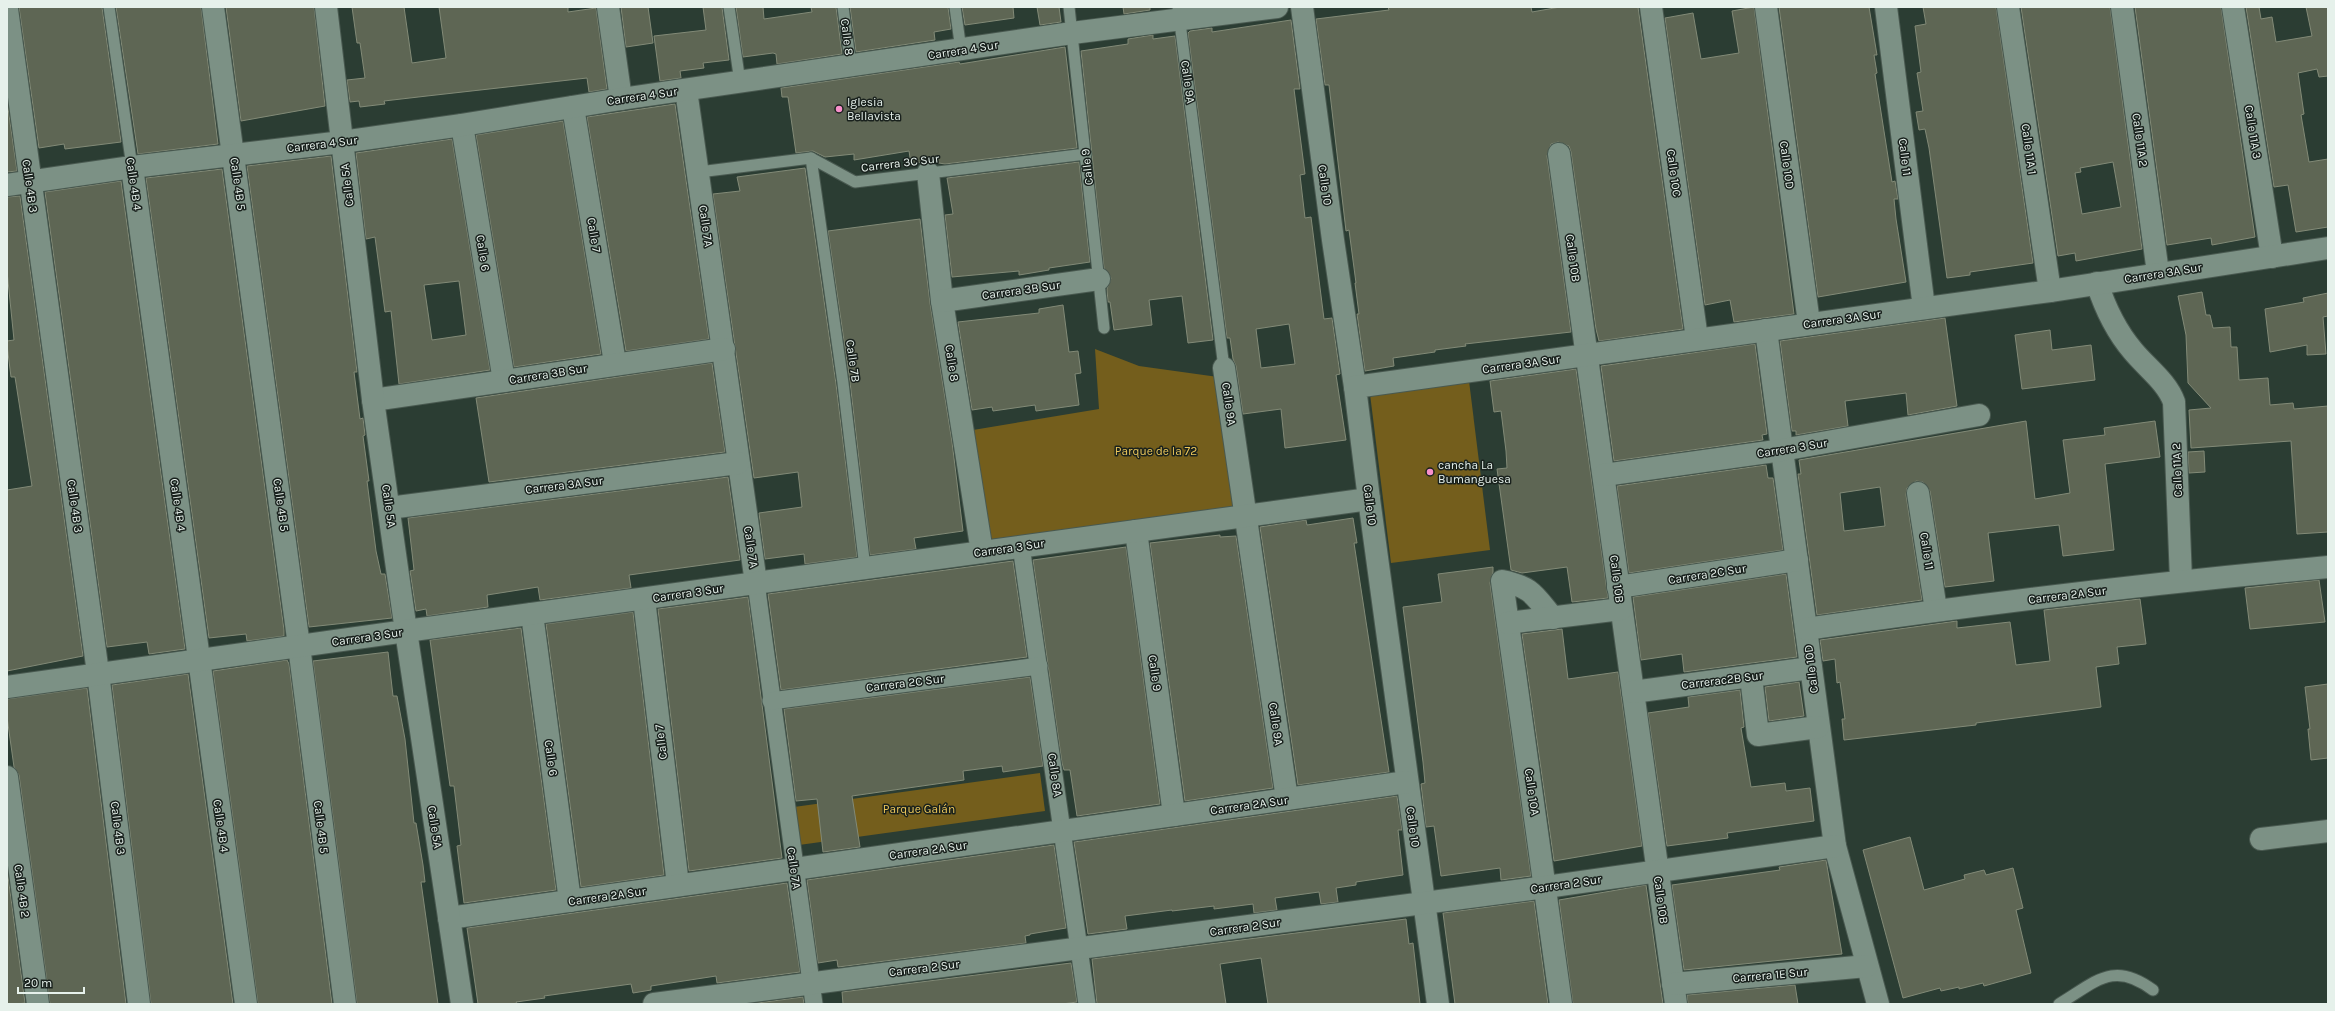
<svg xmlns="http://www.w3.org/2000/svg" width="2335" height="1011" font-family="Karla,sans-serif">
	<rect width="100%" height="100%" fill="#2b3d33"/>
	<!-- green -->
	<g fill="#745e1c">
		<path d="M1095,349L1139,366L1218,377L1235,511L990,547L973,430L1099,409Z"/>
		<path d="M1469,381L1490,550L1391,563L1370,394Z"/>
		<path d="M1040,773L1045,811L799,845L794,807Z"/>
	</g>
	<!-- building -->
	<g fill="#5e6654" stroke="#828a77" fill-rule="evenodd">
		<path d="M19,7H102L121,142L65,149L64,144L39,148Z"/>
		<path d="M116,7H201L218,144L138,154Z"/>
		<path d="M226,7H314L325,106L241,121Z"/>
		<path d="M352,7H404L412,63L446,58L439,7H568V12L596,8L607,89L589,92L587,78L427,96L384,101L385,104L360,107L359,101L350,102L347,80L365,78L360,43H357Z"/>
		<path d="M621,7H648L653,43L626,47Z"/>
		<path d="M703,7H722L729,60L703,63L704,68L680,71L681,78L660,81L654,36L706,30Z"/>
		<path d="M736,7H763L764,19L812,12L811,7H836L842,54L777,64L776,54L773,53L743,57Z"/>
		<path d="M850,7H948L951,29L934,32L935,40L856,52Z"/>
		<path d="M962,7H1013L1014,18L965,25Z"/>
		<path d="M1037,7H1059L1061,22L1040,25Z"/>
		<path d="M1123,7H1150V10L1124,14Z"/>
		<path d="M1388,7H1531L1532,12L1560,7H1638L1683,329L1599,341L1596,329L1571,152L1569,146L1558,142L1551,144L1547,156L1571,332L1465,344L1466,346L1435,350V352L1393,358L1394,366L1365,371L1357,314H1359L1355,283H1356L1349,230L1346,231L1329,85H1325L1316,19L1389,10Z"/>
		<path d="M1754,7L1794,314L1734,322L1730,300L1705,305L1665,18L1693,13L1701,59L1739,53L1732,11Z"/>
		<path d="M1779,7H1869L1877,55H1874L1877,73L1875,74L1892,182L1895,181L1898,199H1894L1896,219L1906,282L1818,297Z"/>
		<path d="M1923,7H1996L2033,263L1970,272V275L1947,278L1929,148L1925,129L1919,130L1916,112L1923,111L1917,73L1921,72L1915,26L1926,24Z"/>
		<path d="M2021,7H2110L2142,249L2076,261L2075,253L2058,256ZM2113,162L2121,207L2082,214L2075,173L2081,172L2080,168Z"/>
		<path d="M2135,7H2221L2255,237L2212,245L2211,238L2167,245Z"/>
		<path d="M2246,7H2259L2261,19L2272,17L2276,42L2312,36L2306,7H2328V76L2319,77L2317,69L2298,73L2304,114L2301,115L2309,162L2328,159V227L2296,232L2288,185L2274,187Z"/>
		<path d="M1291,20L1300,89H1294L1305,174L1300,175L1305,218L1311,217L1324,319L1332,318L1340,374L1336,375L1346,440L1285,448L1281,409L1243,414L1236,366L1233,359L1230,338H1227L1188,33L1190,31L1212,28V32ZM1289,324L1295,364L1261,368L1256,329Z"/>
		<path d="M1153,35V39L1175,36L1213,340L1188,343L1182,296L1149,300L1152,325L1114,330L1110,302H1108L1107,289L1111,278L1104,268L1081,51L1128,44V39Z"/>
		<path d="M1065,47L1077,148L945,164L927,161L911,164L909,151L854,160V154L825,157L813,151L796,153L788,97H782L781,88L959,62L960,64Z"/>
		<path d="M7,101L17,171L7,172Z"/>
		<path d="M675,104L709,339L626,351L587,117Z"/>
		<path d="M563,121L601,354L514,367L476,135Z"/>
		<path d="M452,139L490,370L399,384L391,311L385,312L375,237L366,239L356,153ZM459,281L466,335L432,340L424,285Z"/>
		<path d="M331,156L357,372H354L360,419L363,418L365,435L363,436L369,481H367L376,551L381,574H385L392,618L309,627L247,166Z"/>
		<path d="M1079,162L1090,262L1049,268V270L1019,275V271L952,277L945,215L953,214L947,178Z"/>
		<path d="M805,168L836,384L857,557L805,564L804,554L765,559L759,513L802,507L798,472L754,478L713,194L740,191L737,177Z"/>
		<path d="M222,169L284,630V636L247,641L246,634L209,638L146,178Z"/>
		<path d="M121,181L185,649L149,654L147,642L107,647L45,192Z"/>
		<path d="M20,196L83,656L7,671V490L32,486L15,377H11L7,345V341L14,340L7,271V197Z"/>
		<path d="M920,219L930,303L952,442L963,531L914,538L916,549L870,555L850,382L828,231Z"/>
		<path d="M2202,292L2206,315H2210L2213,328L2230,327L2231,347H2237L2239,380L2268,378L2270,405L2293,403L2294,409L2328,406V532L2297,534L2291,441L2191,448L2189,410L2211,408L2188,383L2186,335L2178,296Z"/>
		<path d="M2328,293V316L2323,317L2326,354L2307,355V345L2270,352L2265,309L2304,302L2303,298Z"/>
		<path d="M1063,305L1069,352L1078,351L1081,373L1075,374L1079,405L1036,411L1035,405L993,411L992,407L972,410L958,322L1039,313V309Z"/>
		<path d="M1945,318L1957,406L1908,415L1906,393L1845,401L1848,426L1796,435V431H1792L1780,341Z"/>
		<path d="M2050,330L2052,350L2091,345L2095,380L2022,389L2015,335Z"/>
		<path d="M1755,344L1767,434L1762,435L1763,440L1614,461L1601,366Z"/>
		<path d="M712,363L725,452L489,482L476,398Z"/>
		<path d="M1576,369L1608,598L1572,602L1567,567L1522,573L1511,570L1497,469L1507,468L1506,451L1501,411L1494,412L1490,381Z"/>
		<path d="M2026,421L2035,499L2070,493L2063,440L2105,435L2104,428L2155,421L2160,457L2105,464L2114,550L2063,556L2059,525L1988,533L1994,581L1945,587L1930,491L1923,482L1916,481L1907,488L1906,495L1922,600L1817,615L1798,474H1801L1799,460ZM1880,487L1885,526L1844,531L1840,493Z"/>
		<path d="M2204,451L2205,472L2189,473L2188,452Z"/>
		<path d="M1766,465L1768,478H1773L1783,550L1629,573L1617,486Z"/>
		<path d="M728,477L740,560L629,575L631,588L540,600L538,587L487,595L488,607L427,616L426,609L416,611L410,571L414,570L408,518Z"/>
		<path d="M1353,518L1357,543H1354L1389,772L1298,785L1260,527L1306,520L1307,525Z"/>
		<path d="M1220,535V537L1236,536L1273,788L1185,801L1150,543Z"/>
		<path d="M1126,547L1160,804L1077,816L1070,770H1064L1062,763L1033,560Z"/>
		<path d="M1013,561L1027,657L781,690L768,594Z"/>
		<path d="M1493,567V572L1490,583L1531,876L1501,880L1500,868L1441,876L1434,826L1426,827L1421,784L1425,783L1423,762L1403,607L1442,602L1438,574Z"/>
		<path d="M1786,574L1797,657L1684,672L1682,654L1641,660L1633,597Z"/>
		<path d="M2319,580L2325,622L2250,629L2245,588Z"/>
		<path d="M748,597L782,858L689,871L658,609Z"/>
		<path d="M2140,599L2146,644L2117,647L2119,664L2096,667L2101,707L1976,723V725L1844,740L1842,719H1845L1840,682L1837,683L1835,659L1823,661L1820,640L1957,621V628L2010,622L2016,665L2050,661L2044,610Z"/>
		<path d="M633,612L664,875L581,887L546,624Z"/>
		<path d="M521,628L556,890L464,903L457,846L461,845L454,786H450L430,640Z"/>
		<path d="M1562,629L1568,679L1618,672L1642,846L1554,861L1522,634Z"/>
		<path d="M388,652L393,696H397L405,739L414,823H416L423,865L425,882H421L438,1004H357L313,661Z"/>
		<path d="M287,660L289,664L332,1004H258L213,671Z"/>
		<path d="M188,674L233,1004H151L112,685Z"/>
		<path d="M1030,677L1043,766L1003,772L1002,766L963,771L964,780L852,796L860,847L823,852L817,799L796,801L784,709Z"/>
		<path d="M1799,682L1804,716L1769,721L1765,687Z"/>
		<path d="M2328,684V758L2311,760L2308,729H2310L2305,687Z"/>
		<path d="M87,688L126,1004H50L19,775L14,767L7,717V699Z"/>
		<path d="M1740,690L1744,727L1741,728L1751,787L1785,783L1786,791L1810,788L1814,821L1727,833L1728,838L1667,846L1648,713L1689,707L1688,697Z"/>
		<path d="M1397,796L1402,830H1398L1403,875L1356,882V885L1336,888L1338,902L1321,904L1319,892L1275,898L1277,910L1254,913L1253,904L1214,909V906L1172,911V910L1125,916L1127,929L1088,934L1074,842Z"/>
		<path d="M1910,837L1924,890L1965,879L1964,875L1984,870L1986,875L2013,868L2023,908L2016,910L2031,973L1984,986L1983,983L1959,989V987L1941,991L1940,988L1903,998L1863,850Z"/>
		<path d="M1054,845L1066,928L1030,934V935L1025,936L1026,943L838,967L837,960L818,963L807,880Z"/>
		<path d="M1826,860L1842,954L1684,970L1672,885L1780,870L1779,867Z"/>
		<path d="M7,869L25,1003L17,1004H7Z"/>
		<path d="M787,883L800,972L717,983L716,976L651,986V990L633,993L631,984L544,996L545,998L516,1002L517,1004H478L467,928Z"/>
		<path d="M1646,885L1663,1004H1573L1559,900Z"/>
		<path d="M1534,901L1548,1004H1455L1443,913Z"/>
		<path d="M1406,919L1409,944L1413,943L1420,1004H1268L1261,958L1220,964L1226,1004H1097L1092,959Z"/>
		<path d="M1071,963L1077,1002L1062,1004H843L842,992Z"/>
		<path d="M1795,985L1798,1004H1688L1687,995Z"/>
		<path d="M803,997L804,1004H750Z"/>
	</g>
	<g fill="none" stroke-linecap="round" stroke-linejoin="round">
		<!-- service casing -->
		<g stroke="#495950" stroke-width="13">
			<g id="service">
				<path d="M109,7L132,167"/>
				<path d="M729,7L740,82"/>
				<path d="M843,7L851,67"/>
				<path d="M955,7L961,50"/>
				<path d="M1069,7L1104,328"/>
				<path d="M1178,7L1224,368"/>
				<path d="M811,158L843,383L865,568"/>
				<path d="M699,172L811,158L855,182L1086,154"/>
				<path d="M2059,1004C2096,982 2113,960 2153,990"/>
			</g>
		</g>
		<!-- pedestrian casing -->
		<g stroke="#495950" stroke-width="19">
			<g id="pedestrian">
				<path d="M1021,546L1087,1004"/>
				<path d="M756,583L814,1004"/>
				<path d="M771,701L1039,666"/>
			</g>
		</g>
		<!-- minor casing -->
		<g stroke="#495950" stroke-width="24">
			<g id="minor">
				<path d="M213,7L299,646L345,1004"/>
				<path d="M608,7L621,99"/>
				<path d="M1302,7L1333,240L1355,387"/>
				<path d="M1651,7L1697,339"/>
				<path d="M1766,7L1809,323"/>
				<path d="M1886,7L1924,308"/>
				<path d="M2008,7L2050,291"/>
				<path d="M2122,7L2158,273"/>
				<path d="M2233,7L2272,257"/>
				<path d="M7,9L98,673L139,1004"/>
				<path d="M686,90L756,583"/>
				<path d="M573,107L615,363"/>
				<path d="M462,125L504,381"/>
				<path d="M1559,154L1676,1004"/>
				<path d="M132,167L246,1004"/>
				<path d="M928,173L942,301L982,552"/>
				<path d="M7,185L132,167L342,142L462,125L621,99L1072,33L1277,7"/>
				<path d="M2097,283C2105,308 2116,331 2133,351C2147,368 2167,382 2174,402L2181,580"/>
				<path d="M942,301L1099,279"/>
				<path d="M1766,330L1835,846L1878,1004"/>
				<path d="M1224,368L1287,799"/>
				<path d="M373,400L724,349"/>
				<path d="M1604,475L1782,450L1979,415"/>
				<path d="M1918,493L1936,610"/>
				<path d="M1369,499L1438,1004"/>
				<path d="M389,508L738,463"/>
				<path d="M1136,531L1174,815"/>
				<path d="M1618,587L1797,560"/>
				<path d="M644,599L678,885"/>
				<path d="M532,614L570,901"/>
				<path d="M1553,618C1534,595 1532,587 1502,581L1561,1004"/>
				<path d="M1508,623L1621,609"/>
				<path d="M1806,629C1979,604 2153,583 2328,567"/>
				<path d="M1751,677L1758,735L1818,727"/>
				<path d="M7,687L406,631L373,400L326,7"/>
				<path d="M1633,692L1811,668"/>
				<path d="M7,777L38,1004"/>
				<path d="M2261,839L2328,831"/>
				<path d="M449,918L1407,782"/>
				<path d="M1673,984L1867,966"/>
				<path d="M654,1004L1546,887L1835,846"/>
			</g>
		</g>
		<!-- tertiary casing -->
		<g stroke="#495950" stroke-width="24">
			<path id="tertiary" d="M462,1004L406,631L1369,499L1355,387L2050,291L2328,248"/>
		</g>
		<!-- service -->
		<use href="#service" stroke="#7c9185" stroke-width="11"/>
		<!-- pedestrian -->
		<use href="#pedestrian" stroke="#7c9185" stroke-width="17"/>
		<!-- minor -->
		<use href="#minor" stroke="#7c9185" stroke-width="22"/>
		<!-- tertiary -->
		<use href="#tertiary" stroke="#7c9185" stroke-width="22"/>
	</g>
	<!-- markers -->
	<g fill="#f890cb" stroke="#19211d" stroke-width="1.5">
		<circle cx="839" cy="109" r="4"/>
		<circle cx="1430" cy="472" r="4"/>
	</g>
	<g text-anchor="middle" stroke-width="3" stroke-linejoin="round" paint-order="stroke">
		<!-- street labels -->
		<g font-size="12" fill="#e6f1eb" stroke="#19211d">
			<text transform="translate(847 37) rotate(83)" y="4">Calle 8</text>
			<text transform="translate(963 50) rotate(-9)" y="4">Carrera 4 Sur</text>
			<text transform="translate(1188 82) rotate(82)" y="4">Calle 9A</text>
			<text transform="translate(642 96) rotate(-8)" y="4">Carrera 4 Sur</text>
			<text transform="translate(2253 132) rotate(81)" y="4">Calle 11A 3</text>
			<text transform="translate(2140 140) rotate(82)" y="4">Calle 11A 2</text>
			<text transform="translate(322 144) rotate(-7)" y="4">Carrera 4 Sur</text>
			<text transform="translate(2029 149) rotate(82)" y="4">Calle 11A 1</text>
			<text transform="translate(1905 157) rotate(83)" y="4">Calle 11</text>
			<text transform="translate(900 163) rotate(-7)" y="4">Carrera 3C Sur</text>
			<text transform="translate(1787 165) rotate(82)" y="4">Calle 10D</text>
			<text transform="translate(1087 167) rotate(-96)" y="4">Calle 9</text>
			<text transform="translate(1674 173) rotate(82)" y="4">Calle 10C</text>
			<text transform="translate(134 184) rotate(82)" y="4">Calle 4B 4</text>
			<text transform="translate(238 184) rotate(82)" y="4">Calle 4B 5</text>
			<text transform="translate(347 185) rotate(-97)" y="4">Calle 5A</text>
			<text transform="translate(1325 185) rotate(82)" y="4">Calle 10</text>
			<text transform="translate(30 186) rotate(82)" y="4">Calle 4B 3</text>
			<text transform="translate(706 226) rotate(82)" y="4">Calle 7A</text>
			<text transform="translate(594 235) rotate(81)" y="4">Calle 7</text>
			<text transform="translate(483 253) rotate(81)" y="4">Calle 6</text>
			<text transform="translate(1573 258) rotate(82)" y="4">Calle 10B</text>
			<text transform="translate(2163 273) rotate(-9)" y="4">Carrera 3A Sur</text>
			<text transform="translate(1021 290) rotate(-8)" y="4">Carrera 3B Sur</text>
			<text transform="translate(1842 319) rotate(-8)" y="4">Carrera 3A Sur</text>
			<text transform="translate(853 361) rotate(82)" y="4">Calle 7B</text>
			<text transform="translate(952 363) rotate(81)" y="4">Calle 8</text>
			<text transform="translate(1521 364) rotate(-8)" y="4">Carrera 3A Sur</text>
			<text transform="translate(548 374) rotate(-9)" y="4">Carrera 3B Sur</text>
			<text transform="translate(1229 404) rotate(82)" y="4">Calle 9A</text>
			<text transform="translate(1792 448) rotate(-9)" y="4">Carrera 3 Sur</text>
			<text transform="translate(2177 470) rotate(-92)" y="4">Calle 11A 2</text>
			<text transform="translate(564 485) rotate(-7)" y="4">Carrera 3A Sur</text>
			<text transform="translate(178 505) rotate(82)" y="4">Calle 4B 4</text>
			<text transform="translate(281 505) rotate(82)" y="4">Calle 4B 5</text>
			<text transform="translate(1370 505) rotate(83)" y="4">Calle 10</text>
			<text transform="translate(75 506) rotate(82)" y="4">Calle 4B 3</text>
			<text transform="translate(389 506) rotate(82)" y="4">Calle 5A</text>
			<text transform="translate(751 547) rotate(81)" y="4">Calle 7A</text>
			<text transform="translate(1009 548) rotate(-8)" y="4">Carrera 3 Sur</text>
			<text transform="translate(1927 551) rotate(81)" y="4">Calle 11</text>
			<text transform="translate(1707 574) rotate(-9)" y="4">Carrera 2C Sur</text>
			<text transform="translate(1617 579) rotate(83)" y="4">Calle 10B</text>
			<text transform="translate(688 593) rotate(-8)" y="4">Carrera 3 Sur</text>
			<text transform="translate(2067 595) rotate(-7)" y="4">Carrera 2A Sur</text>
			<text transform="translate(367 637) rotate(-8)" y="4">Carrera 3 Sur</text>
			<text transform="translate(1811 669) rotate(-97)" y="4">Calle 10D</text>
			<text transform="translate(1155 673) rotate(82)" y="4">Calle 9</text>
			<text transform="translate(1722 680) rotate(-7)" y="4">Carrerac2B Sur</text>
			<text transform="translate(905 683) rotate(-7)" y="4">Carrera 2C Sur</text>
			<text transform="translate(1276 724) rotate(82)" y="4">Calle 9A</text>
			<text transform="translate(661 742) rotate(-97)" y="4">Calle 7</text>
			<text transform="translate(551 758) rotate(82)" y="4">Calle 6</text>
			<text transform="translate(1055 775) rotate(82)" y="4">Calle 8A</text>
			<text transform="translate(1532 792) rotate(82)" y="4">Calle 10A</text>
			<text transform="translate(1249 805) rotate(-8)" y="4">Carrera 2A Sur</text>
			<text transform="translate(221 826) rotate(82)" y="4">Calle 4B 4</text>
			<text transform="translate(321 827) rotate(83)" y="4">Calle 4B 5</text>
			<text transform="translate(435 827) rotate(81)" y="4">Calle 5A</text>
			<text transform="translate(1413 827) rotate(82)" y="4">Calle 10</text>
			<text transform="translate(118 828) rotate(83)" y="4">Calle 4B 3</text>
			<text transform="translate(928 850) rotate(-8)" y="4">Carrera 2A Sur</text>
			<text transform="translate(794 868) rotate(82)" y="4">Calle 7A</text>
			<text transform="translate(1566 884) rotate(-8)" y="4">Carrera 2 Sur</text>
			<text transform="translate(22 891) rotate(82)" y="4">Calle 4B 2</text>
			<text transform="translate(607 896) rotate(-8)" y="4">Carrera 2A Sur</text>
			<text transform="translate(1661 900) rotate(82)" y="4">Calle 10B</text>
			<text transform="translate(1245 927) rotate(-8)" y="4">Carrera 2 Sur</text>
			<text transform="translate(924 968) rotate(-7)" y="4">Carrera 2 Sur</text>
			<text transform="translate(1770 975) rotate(-5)" y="4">Carrera 1E Sur</text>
		</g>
		<!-- poi labels -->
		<g font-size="12" fill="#e6f1eb" stroke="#19211d" text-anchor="start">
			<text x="847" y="106">Iglesia<tspan x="847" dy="14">Bellavista</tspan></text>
			<text x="1438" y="469">cancha La<tspan x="1438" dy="14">Bumanguesa</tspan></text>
		</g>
		<!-- park labels -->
		<g font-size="12" fill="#efc95b" stroke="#19211d">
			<text x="1156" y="455">Parque de la 72</text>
			<text x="919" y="813">Parque Galán</text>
		</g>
	</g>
	<!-- border -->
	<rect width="2335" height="1011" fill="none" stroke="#e6f1eb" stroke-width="16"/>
	<!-- scale -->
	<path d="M18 987v6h66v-6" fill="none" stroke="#e6f1eb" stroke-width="2"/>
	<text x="24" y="987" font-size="12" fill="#e6f1eb" stroke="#19211d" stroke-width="3" paint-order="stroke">20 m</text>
</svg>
